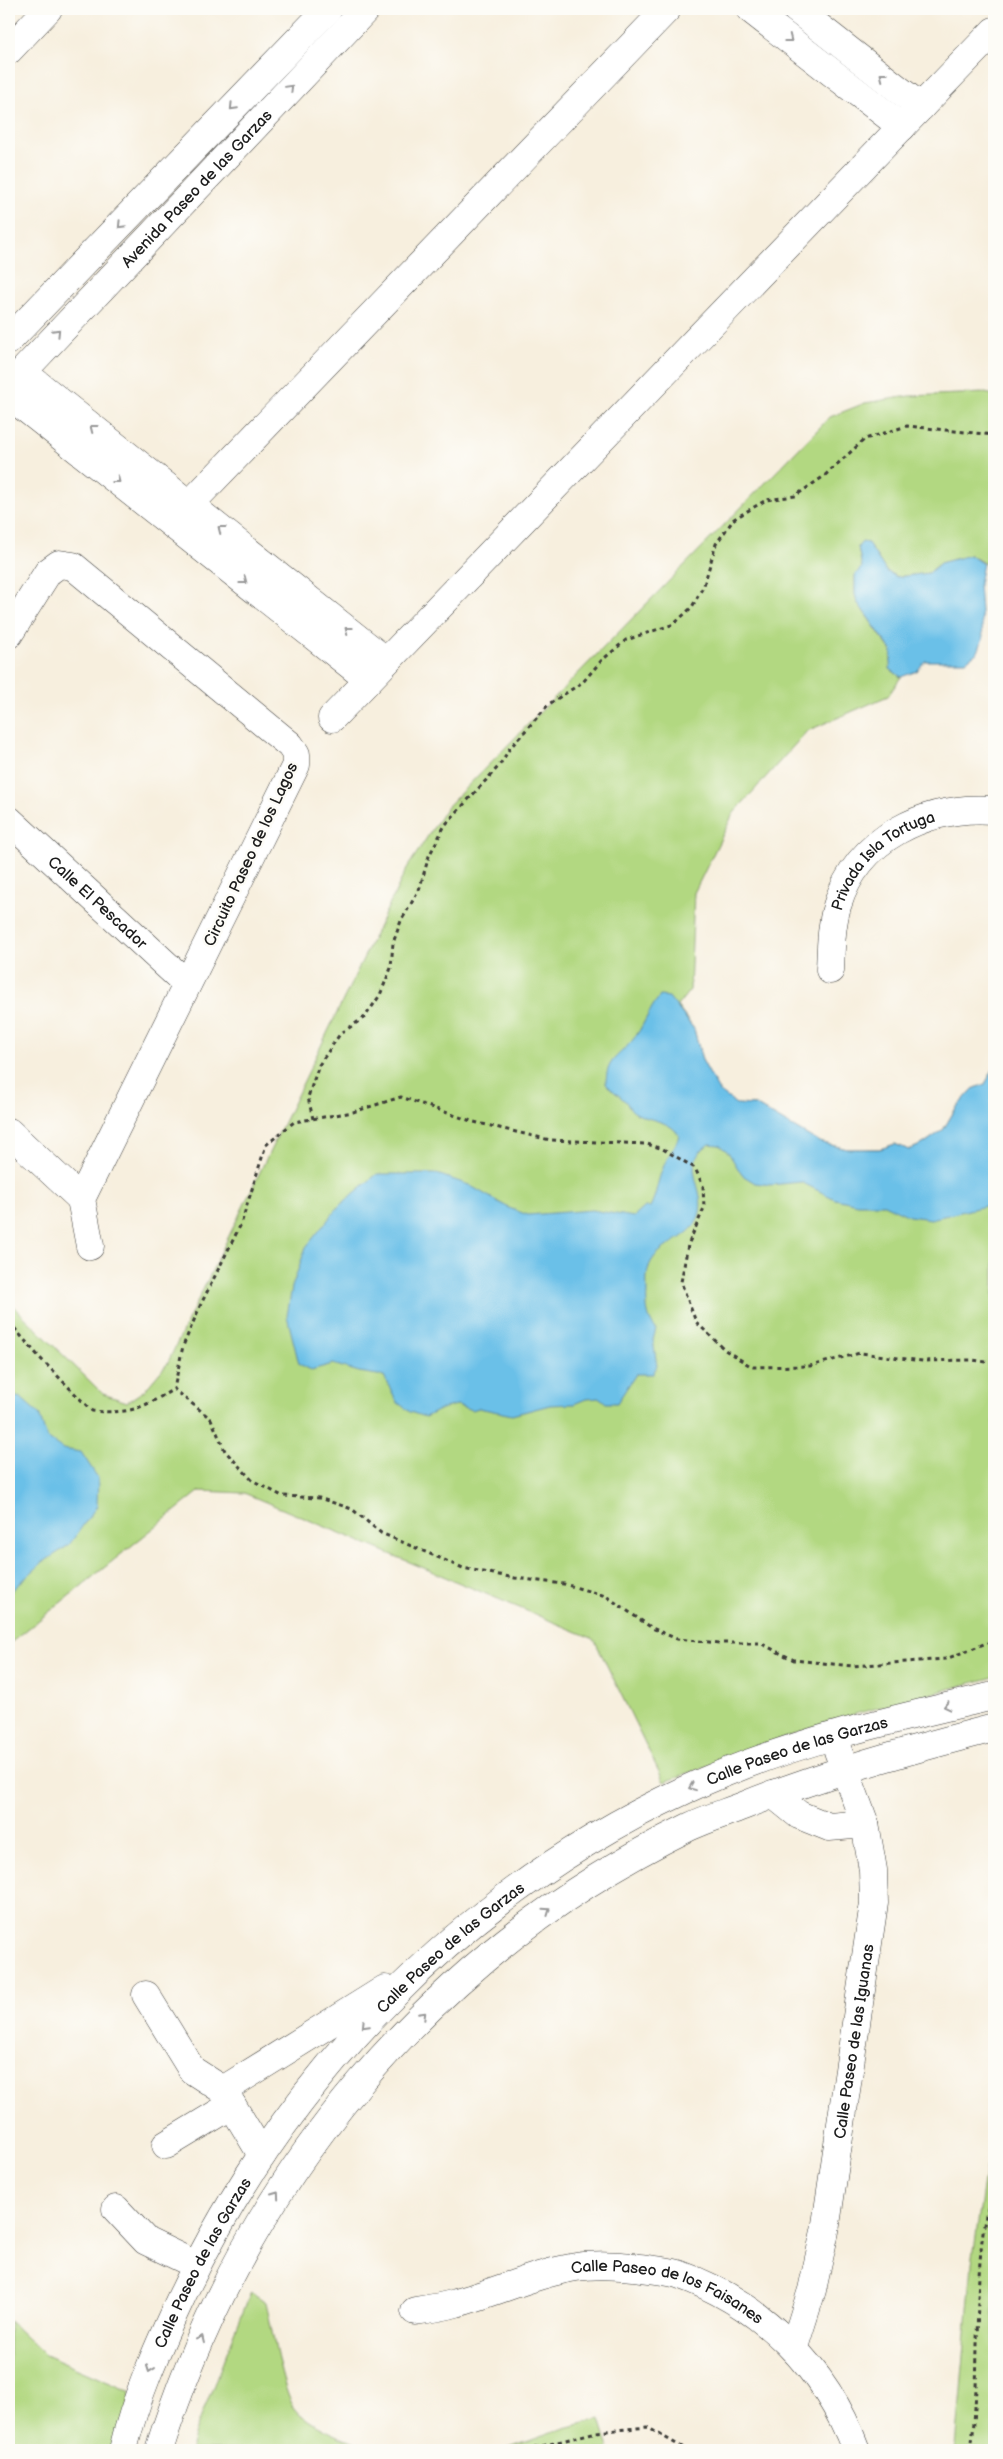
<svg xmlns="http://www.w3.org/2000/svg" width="1003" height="2459" font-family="'Balsamiq Sans',sans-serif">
	<rect width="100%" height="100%" fill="#fdfcf7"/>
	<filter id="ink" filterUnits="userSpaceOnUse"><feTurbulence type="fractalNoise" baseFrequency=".02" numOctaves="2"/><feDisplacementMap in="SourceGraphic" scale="10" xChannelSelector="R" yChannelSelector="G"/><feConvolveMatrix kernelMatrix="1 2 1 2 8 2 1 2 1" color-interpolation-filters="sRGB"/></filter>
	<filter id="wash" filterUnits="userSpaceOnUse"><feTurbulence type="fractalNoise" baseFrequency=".0096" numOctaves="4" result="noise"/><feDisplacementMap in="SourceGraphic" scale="20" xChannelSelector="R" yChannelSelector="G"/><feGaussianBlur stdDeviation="1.12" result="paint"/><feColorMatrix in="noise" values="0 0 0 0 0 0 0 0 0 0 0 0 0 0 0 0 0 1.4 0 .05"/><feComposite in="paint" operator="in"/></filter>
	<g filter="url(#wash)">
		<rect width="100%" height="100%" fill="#f7efde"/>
		<!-- grass -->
		<g fill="#b2d881" stroke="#677a4e">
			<path d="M985,393L994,395V569L970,555L940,563L929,573L897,577L886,571L868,543L858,547L862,568L855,575V594L857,602L892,652L890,669L901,677L888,696L807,731L733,814L694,893L690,990L677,1006L694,1029L702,1060L719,1092L736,1104L755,1105L819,1142L847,1149H880L895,1144L909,1150L923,1144L943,1130L956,1108L973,1089L985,1084L994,1068V1677L825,1722L664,1782L594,1639L244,1493L200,1491L9,1644V1302L103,1394L127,1402L145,1390L167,1364L407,868L447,807L830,417L865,403L909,396Z"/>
			<path d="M994,2113V2450H952L956,2447L972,2264Z"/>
			<path d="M251,2292L266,2302C271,2325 282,2390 294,2407C307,2426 350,2440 371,2450H190L195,2432Z"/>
			<path d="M9,2321L45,2355L131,2392L117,2450H9Z"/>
			<path d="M600,2419L609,2448L605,2450H504L565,2428Z"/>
		</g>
		<!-- water -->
		<g fill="#6bc0e8" stroke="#446e82">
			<path d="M862,542L868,543L886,571L897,577L929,573L940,563L970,555L983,564L979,584L983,638L978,652L966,661H925L917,671L901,677L890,669L892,651L857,602L855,594V575L862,567L858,547Z"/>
			<path d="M660,996L669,997L694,1029L702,1060L719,1091L736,1104L755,1105L819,1142L847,1149H880L895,1144L909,1150L923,1144L943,1130L956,1108L973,1089L985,1084L994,1068V1204L931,1219L909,1216L884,1204H858L835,1199L801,1182L771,1185L755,1183L742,1175L728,1152L719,1145L709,1144C677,1167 708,1187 699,1216C691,1242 654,1243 648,1270C646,1277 647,1286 647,1293C646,1306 647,1319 656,1329L653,1340L657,1366L653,1374H636L617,1403H606L600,1398L586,1399L574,1404L550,1405L512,1415L479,1408L472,1410L457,1405L441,1409L425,1417L410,1412L397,1402L384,1376L359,1372L333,1364L311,1370L299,1364L287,1316L292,1287L306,1247L339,1206L377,1174H437L469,1185L509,1208L528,1215L592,1210L634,1217L645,1207H650C657,1194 657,1181 663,1168C667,1156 676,1147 679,1135C668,1119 650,1122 634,1112C629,1109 628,1103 624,1100C618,1094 611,1090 606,1084C606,1060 617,1058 631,1042C643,1029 648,1010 660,996Z"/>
			<path d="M9,1395L21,1398L39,1414L47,1438L63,1449L81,1452L98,1478L97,1506L69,1545L42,1563L9,1593Z"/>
		</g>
	</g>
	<g filter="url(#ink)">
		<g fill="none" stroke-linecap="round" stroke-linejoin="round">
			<!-- minor casing -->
			<g stroke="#3d3c39" stroke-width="29">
				<g id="minor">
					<path d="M750,9L902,127"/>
					<path d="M796,9L921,107"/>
					<path d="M9,50L48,9"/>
					<path d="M9,340L328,9"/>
					<path id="s1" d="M25,369L366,9"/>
					<path d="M25,374L386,661"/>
					<path d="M10,396L368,679"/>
					<path d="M174,525L189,505L667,9"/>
					<path d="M9,634L48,572L59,564L73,566L290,745L296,754V765L81,1199L90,1246"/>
					<path d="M332,718L994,31"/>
					<path id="s2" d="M9,820L187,984"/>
					<path id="s3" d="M830,970C831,948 831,927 837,906C858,837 927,805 994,810"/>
					<path d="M9,1132L81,1199"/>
					<path d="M773,1794L799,1815L829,1827L865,1824"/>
					<path d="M146,1995L192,2070L223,2090L262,2155"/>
					<path d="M223,2090L385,1989"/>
					<path d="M166,2145L232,2105"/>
					<path d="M116,2209L146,2241L196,2265"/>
					<path id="s4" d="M415,2311C429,2309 443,2307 456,2303C497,2292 534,2274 576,2267C595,2264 614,2265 633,2267C647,2269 664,2270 678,2274C761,2303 826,2368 856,2450"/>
					<path id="s5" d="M794,2347L812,2290L825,2231L874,1903L873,1870L865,1824L838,1751"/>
					<path id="s6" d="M123,2450C135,2399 157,2349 179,2302C283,2080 462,1893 685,1790C783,1744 889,1720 994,1696"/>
					<path d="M159,2450C245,2177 431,1953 689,1827C706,1819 725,1813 743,1806C825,1773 909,1750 994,1728"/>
				</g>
			</g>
			<!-- path -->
			<g stroke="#3d3c39" stroke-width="3" stroke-dasharray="4 4" stroke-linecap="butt">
				<path d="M313,1119L308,1097L319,1065L340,1034L365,1017L380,995L391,968L393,943L401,921L419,890L429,856L445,825L499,766L510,748L549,704L583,682L601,661L626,640L674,624L692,607L704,585L716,544L734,519L766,500L795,496L823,477L865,439L907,426L994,435"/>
				<path d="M9,1322L40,1358L92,1411C132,1414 140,1409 174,1389"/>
				<path d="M994,1363L972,1360L923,1361L860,1353L810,1366L752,1367L725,1350L696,1322L681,1282L688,1245L704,1208L703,1186L695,1168L663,1149L647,1144L550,1140L474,1122L401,1097L353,1112L294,1122L266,1145L241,1224L201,1304L183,1346L174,1389L211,1419L225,1451L252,1480L282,1496L319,1498L352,1509L381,1533L463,1568L515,1578L564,1584L606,1596L652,1628L677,1639L720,1643H760L794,1660L852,1666L946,1659L994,1640"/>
				<path d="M558,2442L596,2432L647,2427L687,2450"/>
				<path d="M527,2450L558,2442L561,2450"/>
				<path d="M971,2450C981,2376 973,2300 984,2225C986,2213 991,2200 994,2188"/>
			</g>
			<!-- minor -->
			<use href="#minor" stroke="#fff" stroke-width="28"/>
		</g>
		<!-- one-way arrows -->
		<defs><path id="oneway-chevron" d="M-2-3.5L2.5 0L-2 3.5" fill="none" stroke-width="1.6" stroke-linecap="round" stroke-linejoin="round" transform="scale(1.25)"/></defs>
		<g stroke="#999">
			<use href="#oneway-chevron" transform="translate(789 39) rotate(38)"/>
			<use href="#oneway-chevron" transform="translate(883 76) rotate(-142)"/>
			<use href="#oneway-chevron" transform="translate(290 88) rotate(-46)"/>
			<use href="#oneway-chevron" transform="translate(233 107) rotate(134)"/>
			<use href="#oneway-chevron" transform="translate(121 225) rotate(134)"/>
			<use href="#oneway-chevron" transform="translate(57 332) rotate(-46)"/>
			<use href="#oneway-chevron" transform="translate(93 428) rotate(-142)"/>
			<use href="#oneway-chevron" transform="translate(117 480) rotate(38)"/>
			<use href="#oneway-chevron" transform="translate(221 529) rotate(-142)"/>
			<use href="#oneway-chevron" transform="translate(244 581) rotate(38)"/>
			<use href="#oneway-chevron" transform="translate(348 630) rotate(-142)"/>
			<use href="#oneway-chevron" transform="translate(947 1706) rotate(167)"/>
			<use href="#oneway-chevron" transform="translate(692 1787) rotate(158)"/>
			<use href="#oneway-chevron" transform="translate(547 1911) rotate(-35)"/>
			<use href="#oneway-chevron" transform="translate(423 2015) rotate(-45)"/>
			<use href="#oneway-chevron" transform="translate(365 2025) rotate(134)"/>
			<use href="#oneway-chevron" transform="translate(276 2195) rotate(-55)"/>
			<use href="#oneway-chevron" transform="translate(201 2339) rotate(-65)"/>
			<use href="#oneway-chevron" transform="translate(150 2369) rotate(110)"/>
		</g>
	</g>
	<g text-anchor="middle" stroke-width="5" stroke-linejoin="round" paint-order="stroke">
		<!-- street labels -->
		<g font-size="16" fill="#1c1c1c" stroke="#fdfcf7">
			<text dy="6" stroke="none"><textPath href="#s1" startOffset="249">Avenida Paseo de las Garzas</textPath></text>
			<text transform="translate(250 854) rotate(-65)" y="6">Circuito Paseo de los Lagos</text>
			<text dy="6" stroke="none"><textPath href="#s3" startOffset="132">Privada Isla Tortuga</textPath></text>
			<text dy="6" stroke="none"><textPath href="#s2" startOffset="121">Calle El Pescador</textPath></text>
			<text dy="6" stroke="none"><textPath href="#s6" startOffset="1012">Calle Paseo de las Garzas</textPath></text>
			<text dy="6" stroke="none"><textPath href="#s6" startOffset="609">Calle Paseo de las Garzas</textPath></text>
			<text dy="6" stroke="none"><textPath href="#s5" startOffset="312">Calle Paseo de las Iguanas</textPath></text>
			<text dy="6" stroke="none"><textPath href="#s6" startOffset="204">Calle Paseo de las Garzas</textPath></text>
			<text dy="6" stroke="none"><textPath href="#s4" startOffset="264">Calle Paseo de los Faisanes</textPath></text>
		</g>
	</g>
	<!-- margin -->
	<rect width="1003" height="2459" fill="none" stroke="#fdfcf7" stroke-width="30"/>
</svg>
